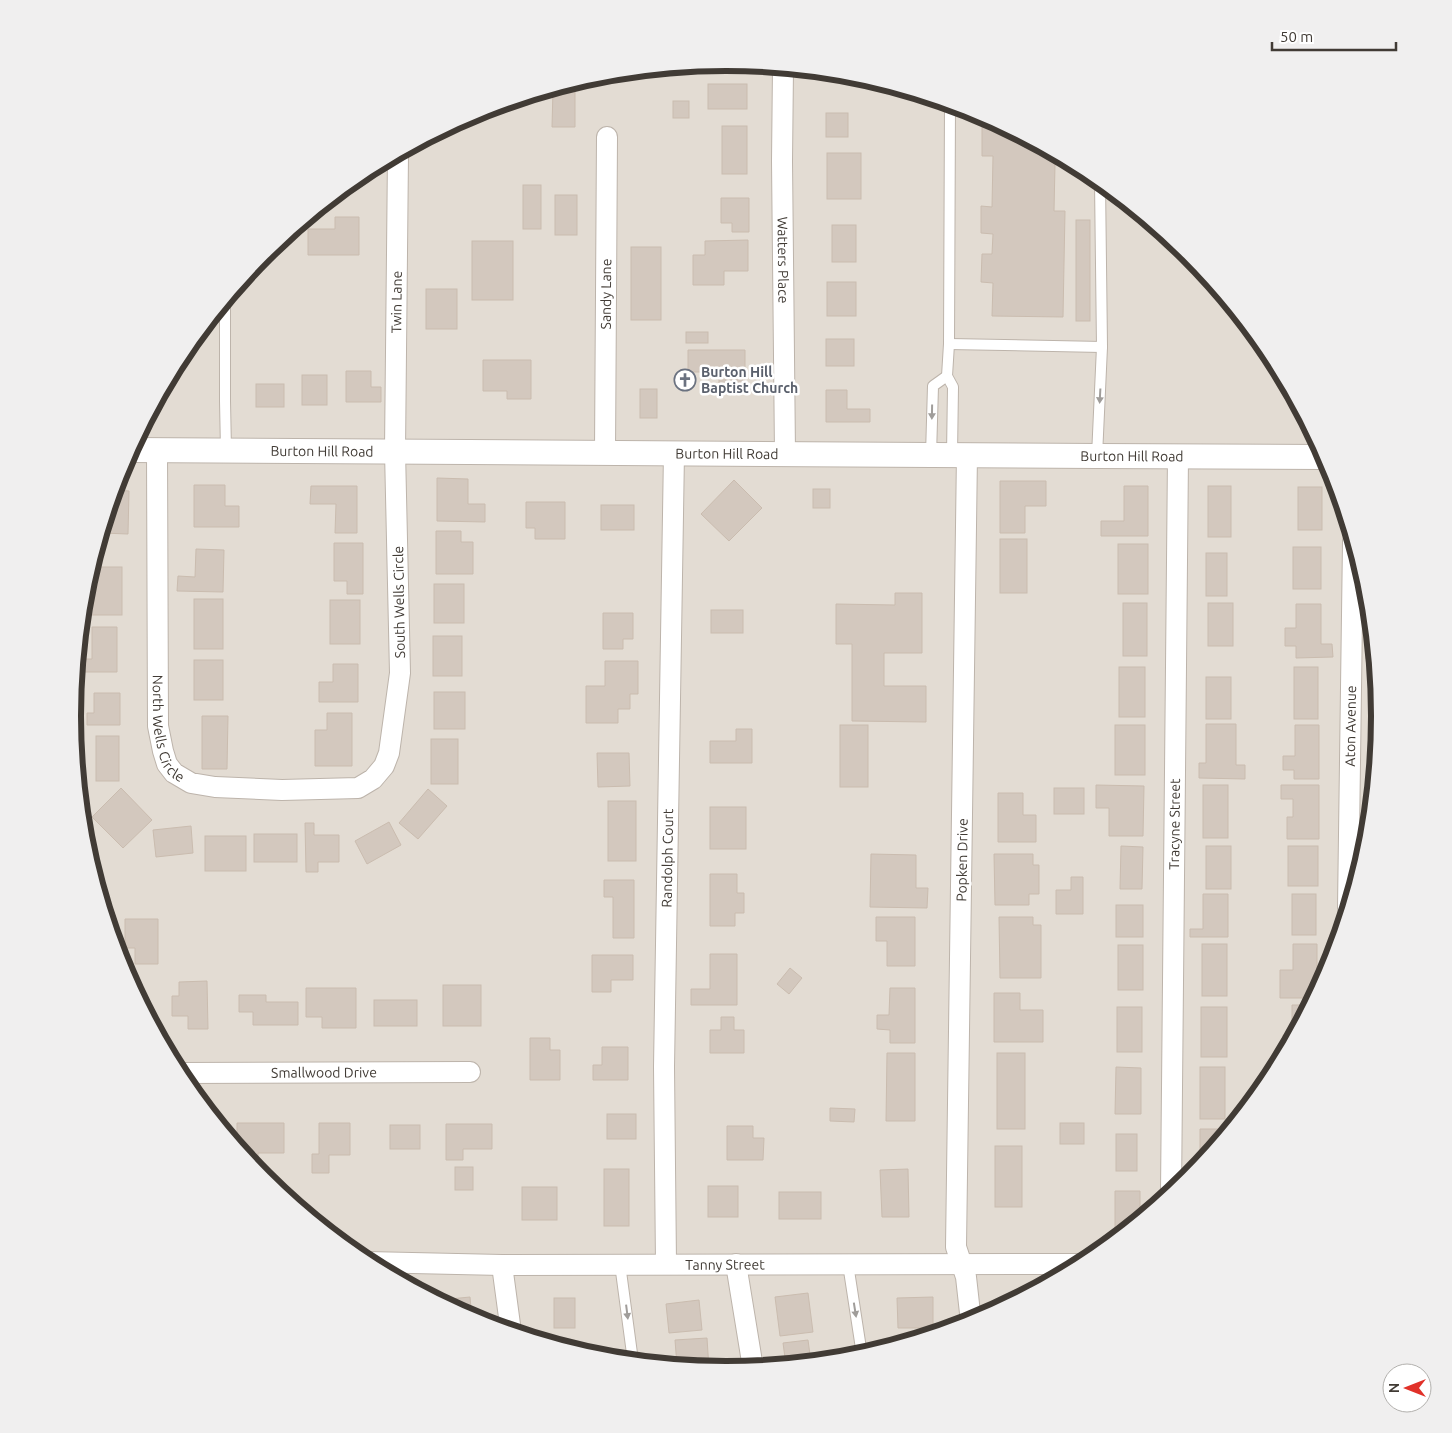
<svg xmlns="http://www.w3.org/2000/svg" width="1452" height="1433" font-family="Ubuntu,sans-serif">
	<rect width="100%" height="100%" fill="#f0ebe4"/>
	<!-- residential -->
	<circle fill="#e3dcd3" cx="726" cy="717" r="652"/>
	<!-- building -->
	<g fill="#d3c8be" stroke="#cabcaf">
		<path d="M829,73L854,75L863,78V81H829Z"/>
		<path d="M575,82V127H552L553,89Z"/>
		<rect x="708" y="84" width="39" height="25"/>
		<rect x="673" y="101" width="16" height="17"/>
		<rect x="826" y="113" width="22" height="24"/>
		<path d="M993,121L1074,165L1055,164L1054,211H1065L1063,317L992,316L993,283L981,282L982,254H992L993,234L981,233V206L992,207L993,156H982V127H993Z"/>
		<rect x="722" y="126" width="25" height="48"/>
		<rect x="827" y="153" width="34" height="46"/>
		<rect x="523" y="185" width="18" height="44"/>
		<rect x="555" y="195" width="22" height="40"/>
		<path d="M721,198H749V232H732V223H721Z"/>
		<path d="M335,217H359V255H308V229H335Z"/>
		<rect x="1076" y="220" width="14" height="101"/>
		<rect x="832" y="225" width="24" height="37"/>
		<path d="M748,240V271H724V285H693V255H705V241Z"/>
		<rect x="472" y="241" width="41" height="59"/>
		<rect x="631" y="247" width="30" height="73"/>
		<rect x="827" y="282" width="29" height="34"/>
		<rect x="426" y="289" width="31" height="40"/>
		<rect x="686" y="332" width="22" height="11"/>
		<rect x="826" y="339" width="28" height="27"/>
		<path d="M688,350H745V386H719V372H688Z"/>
		<path d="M483,360H531V399H507V391H483Z"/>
		<path d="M346,371H371V387H381V402H346Z"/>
		<rect x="302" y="375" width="25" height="30"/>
		<rect x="256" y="384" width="28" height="23"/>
		<rect x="640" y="389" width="17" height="29"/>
		<path d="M826,390H847V409H870V422H826Z"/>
		<path d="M437,478L468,479V504H485V522L437,521Z"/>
		<path d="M734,480L762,508L729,541L701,514Z"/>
		<path d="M1000,481H1046V506H1025V533H1000Z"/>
		<path d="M194,485H225V506H239V527H194Z"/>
		<path d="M311,486H357V533H335L336,504H310Z"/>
		<path d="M1124,486H1148V536H1101V521H1124Z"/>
		<rect x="1208" y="486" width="23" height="51"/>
		<rect x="1298" y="487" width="24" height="43"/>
		<rect x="813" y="489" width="17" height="19"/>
		<path d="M115,490L129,491L128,534L102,533Z"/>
		<path d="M526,502H565V539H535V528H526Z"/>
		<rect x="601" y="505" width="33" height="25"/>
		<path d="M436,531H461V542H473V574H436Z"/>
		<rect x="1000" y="539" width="27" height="54"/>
		<path d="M334,543H363V594H347V581H334Z"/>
		<rect x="1118" y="544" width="30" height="50"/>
		<rect x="1293" y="547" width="28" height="42"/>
		<path d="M196,549L224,550L223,592L177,591L178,576L195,577Z"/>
		<rect x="1206" y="553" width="21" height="43"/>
		<rect x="91" y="567" width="31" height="48"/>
		<rect x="434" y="584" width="30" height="39"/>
		<path d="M895,593H922V653H884V686H926V722L852,721V644H836V604L895,605Z"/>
		<rect x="194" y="599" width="29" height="50"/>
		<rect x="330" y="600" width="30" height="44"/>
		<rect x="1123" y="603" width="24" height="53"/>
		<rect x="1208" y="603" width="25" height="43"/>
		<path d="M1296,604H1321V644H1332L1333,657L1296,658V646H1285V628H1296Z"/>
		<rect x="711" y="610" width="32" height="23"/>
		<path d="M603,613H633V639H623V649H603Z"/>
		<path d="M92,627H117V672H81V659H92Z"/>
		<rect x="433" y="636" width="29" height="40"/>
		<path d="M1366,642H1373L1374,659H1366Z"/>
		<rect x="194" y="660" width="29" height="40"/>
		<path d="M605,661H638V694H630V709H618V723H586V686H605Z"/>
		<path d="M333,664H358V702H319V682H333Z"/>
		<rect x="1119" y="667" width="26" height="50"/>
		<rect x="1294" y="667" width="24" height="52"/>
		<rect x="1206" y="677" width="25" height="42"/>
		<rect x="434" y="692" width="31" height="37"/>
		<path d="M94,693H120V725H87V713H94Z"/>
		<path d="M327,713H352V766H315V730H327Z"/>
		<path d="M202,716H228L227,769H202Z"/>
		<path d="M1206,724H1236V765H1245V779L1199,778V763H1206Z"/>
		<rect x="840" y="725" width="28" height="62"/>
		<rect x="1115" y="725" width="30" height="50"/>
		<path d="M1295,725H1319V779H1294V770H1283V756H1295Z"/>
		<path d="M736,729H752V763H710V741H736Z"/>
		<rect x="96" y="736" width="23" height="45"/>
		<rect x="431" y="739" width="27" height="45"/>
		<path d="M597,753H629L630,786L598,787Z"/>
		<path d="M1096,785L1144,786L1143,836H1109V808H1096Z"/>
		<rect x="1203" y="785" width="25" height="53"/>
		<path d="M1281,785H1319V839H1287V817H1293V799H1281Z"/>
		<path d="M121,788L152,820L123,848L92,817Z"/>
		<rect x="1054" y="788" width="30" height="26"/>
		<path d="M428,789L447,806L418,839L399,823Z"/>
		<path d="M998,793H1023V815H1036V842H998Z"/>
		<rect x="608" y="801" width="28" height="60"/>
		<rect x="710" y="807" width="36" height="42"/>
		<path d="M389,822L401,845L367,864L355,841Z"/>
		<path d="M305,823H314V835H339V862H318V872H306Z"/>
		<path d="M191,826L193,853L156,857L153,830Z"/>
		<rect x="254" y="834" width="43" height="28"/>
		<rect x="205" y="836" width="41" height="35"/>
		<path d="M1121,846L1143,847L1142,889H1120Z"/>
		<rect x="1206" y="846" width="25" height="43"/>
		<rect x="1288" y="846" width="30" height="40"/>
		<path d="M871,854L916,855V888H928L927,908L870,907Z"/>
		<path d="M994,854H1033V865H1039V894H1029V905H995Z"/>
		<path d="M710,874H737V893H744V913H735V926H710Z"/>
		<path d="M1071,877H1083V914H1056V890H1071Z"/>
		<path d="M604,880H634V938H613V897H604Z"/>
		<path d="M1203,894H1228V937H1190V929H1203Z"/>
		<rect x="1292" y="894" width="24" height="41"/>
		<rect x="1116" y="905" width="27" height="32"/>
		<path d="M876,917H915V966H887V941H876Z"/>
		<path d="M999,917H1033V925H1041V978H1000Z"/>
		<path d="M125,919H158V964H135V948H125Z"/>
		<rect x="1202" y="944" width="25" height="52"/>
		<path d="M1293,944H1317V991L1314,998H1280V970H1293Z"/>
		<rect x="1118" y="945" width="25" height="45"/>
		<path d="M710,954H737V1005H691V989H710Z"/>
		<path d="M592,955H633V980H611V992H592Z"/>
		<path d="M790,968L802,978L789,994L777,984Z"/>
		<path d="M207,981L208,1029H188V1016H172V996H179V982Z"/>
		<rect x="443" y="985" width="38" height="41"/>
		<path d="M306,988H356V1028H322V1017H306Z"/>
		<path d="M890,988H915V1043H890V1030L877,1029V1015H889Z"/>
		<path d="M994,993H1020V1010H1043V1042H994Z"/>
		<path d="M239,995H266V1002H298V1025H253V1012H239Z"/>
		<rect x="374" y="1000" width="43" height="26"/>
		<path d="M1292,1005H1310L1283,1054V1035H1292Z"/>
		<rect x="1117" y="1007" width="25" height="45"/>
		<rect x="1201" y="1007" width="26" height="50"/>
		<path d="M721,1017H734V1030H744V1053H710V1030H721Z"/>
		<path d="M530,1038H550V1050H560V1080H530Z"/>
		<path d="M602,1047H628V1080H593V1065H602Z"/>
		<path d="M887,1053H915V1121H886Z"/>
		<rect x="997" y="1053" width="28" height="76"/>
		<path d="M1116,1067L1141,1068V1114H1115Z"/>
		<rect x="1200" y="1067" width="25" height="52"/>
		<path d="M830,1108L855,1109L854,1122L830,1121Z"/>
		<rect x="607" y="1114" width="29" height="25"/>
		<path d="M237,1123H284V1153H258V1173L237,1146Z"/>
		<path d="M319,1123H350V1155H329V1173H312V1154H319Z"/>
		<rect x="1060" y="1123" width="24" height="21"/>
		<path d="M446,1124H492V1149H463V1160H446Z"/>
		<rect x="390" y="1125" width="30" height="24"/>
		<path d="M727,1126H753V1138H764L763,1160H727Z"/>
		<path d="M1200,1129H1228L1200,1165Z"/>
		<rect x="1116" y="1134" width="21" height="37"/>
		<rect x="995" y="1146" width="27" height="61"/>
		<rect x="455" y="1167" width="18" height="23"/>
		<rect x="604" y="1169" width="25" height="57"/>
		<path d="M908,1169L909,1217H882L880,1170Z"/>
		<rect x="708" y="1186" width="30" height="31"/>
		<rect x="522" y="1187" width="35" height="33"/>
		<path d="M1115,1191H1140V1219L1119,1236H1115Z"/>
		<rect x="779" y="1192" width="42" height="27"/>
		<path d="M808,1293L813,1332L780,1336L775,1297Z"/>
		<path d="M470,1297L472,1319L440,1302V1300Z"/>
		<path d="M933,1297V1328H898L897,1298Z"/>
		<rect x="554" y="1298" width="21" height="30"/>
		<path d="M699,1300L702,1330L669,1333L666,1304Z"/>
		<path d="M707,1338L709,1369L677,1366L675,1340Z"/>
		<path d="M808,1340L811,1362L786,1365L783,1343Z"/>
		<path d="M579,1345L580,1352L559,1346Z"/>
	</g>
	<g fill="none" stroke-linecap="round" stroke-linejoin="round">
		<!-- service casing -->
		<g stroke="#bdb4ab" stroke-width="12">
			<g id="service">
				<path d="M950,104L949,344L947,376L953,387L952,454"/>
				<path d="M225,301V401L226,450"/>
				<path d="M949,344L1102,347L1100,182"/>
				<path d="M931,455L933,386L947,376"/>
				<path d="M1097,456L1102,347"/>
				<path d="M620,1264L633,1361"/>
				<path d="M848,1264L862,1355"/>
			</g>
		</g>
		<!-- minor casing -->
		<g stroke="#bdb4ab" stroke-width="22">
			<g id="minor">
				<path id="s1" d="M783,68L782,161L785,454"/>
				<path id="s2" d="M157,450L158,726L163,751L167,764L174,773L191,783L215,787L282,790L358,788L373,779L384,766L389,753L400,673L395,451L398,154"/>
				<path id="s3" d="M605,452L607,137"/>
				<path d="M967,454L956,1247L966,1277L971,1322"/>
				<path id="s4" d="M1348,908L1353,542"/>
				<path id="s5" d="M179,1073L470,1072"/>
				<path id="s6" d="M1171,1193L1178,456"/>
				<path id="s7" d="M367,1262L502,1265L1082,1264"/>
				<path id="s8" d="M666,1264L664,1067L674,453"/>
				<path d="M736,1264L753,1368"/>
				<path d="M502,1265L511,1332"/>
			</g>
		</g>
		<!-- tertiary casing -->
		<g stroke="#bdb4ab" stroke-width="26">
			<g id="tertiary">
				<path id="s9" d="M131,450L1097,456L1325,457"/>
			</g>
		</g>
		<!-- service -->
		<use href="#service" stroke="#fff" stroke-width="10"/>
		<!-- minor -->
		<use href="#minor" stroke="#fff" stroke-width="20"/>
		<!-- tertiary -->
		<use href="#tertiary" stroke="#fff" stroke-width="24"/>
	</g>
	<!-- one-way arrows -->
	<defs><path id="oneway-solid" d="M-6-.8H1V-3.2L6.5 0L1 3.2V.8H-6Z" transform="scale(1.25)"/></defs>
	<g fill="#a09d9a">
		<use href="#oneway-solid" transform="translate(1100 396) rotate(93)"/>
		<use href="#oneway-solid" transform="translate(932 412) rotate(91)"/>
		<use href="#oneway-solid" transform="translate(855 1310) rotate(81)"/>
		<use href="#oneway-solid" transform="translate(627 1312) rotate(83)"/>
	</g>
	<!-- icons -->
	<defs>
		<g id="church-ring" transform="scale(1.125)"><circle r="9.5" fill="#fff" stroke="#6b7280" stroke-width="1.5"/><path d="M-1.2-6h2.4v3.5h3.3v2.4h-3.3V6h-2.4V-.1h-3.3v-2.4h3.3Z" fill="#6b7280"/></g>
	</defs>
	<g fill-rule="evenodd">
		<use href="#church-ring" x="685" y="380"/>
	</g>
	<g text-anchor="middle" stroke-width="5" stroke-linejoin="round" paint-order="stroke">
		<!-- street labels -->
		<g font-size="14" fill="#413b35" stroke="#fff">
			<text dy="5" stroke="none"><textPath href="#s1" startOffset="192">Watters Place</textPath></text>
			<text dy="5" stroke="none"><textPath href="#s3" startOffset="158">Sandy Lane</textPath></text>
			<text dy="5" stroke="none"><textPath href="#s2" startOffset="1014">Twin Lane</textPath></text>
			<text dy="5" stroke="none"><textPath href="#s9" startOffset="191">Burton Hill Road</textPath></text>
			<text dy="5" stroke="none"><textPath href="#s9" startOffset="596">Burton Hill Road</textPath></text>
			<text dy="5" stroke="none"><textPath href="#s9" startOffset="1001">Burton Hill Road</textPath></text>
			<text transform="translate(399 602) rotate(-91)" y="5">South Wells Circle</text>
			<text dy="5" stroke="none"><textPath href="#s2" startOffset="281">North Wells Circle</textPath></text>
			<text dy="5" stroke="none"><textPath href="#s4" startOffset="182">Aton Avenue</textPath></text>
			<text dy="5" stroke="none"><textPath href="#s6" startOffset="369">Tracyne Street</textPath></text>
			<text dy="5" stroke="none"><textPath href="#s8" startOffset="406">Randolph Court</textPath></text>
			<text transform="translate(962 860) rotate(-89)" y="5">Popken Drive</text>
			<text dy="5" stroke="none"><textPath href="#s5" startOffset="145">Smallwood Drive</textPath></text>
			<text dy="5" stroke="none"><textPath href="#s7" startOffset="358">Tanny Street</textPath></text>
		</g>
		<!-- worship labels -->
		<g font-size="14" font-weight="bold" fill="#5b616d" stroke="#fff" text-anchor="start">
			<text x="701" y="377">Burton Hill<tspan x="701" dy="16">Baptist Church</tspan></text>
		</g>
	</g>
	<!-- crop -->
	<path d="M0 0H1452V1433H0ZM81 716a645 645 0 1 1 1290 0a645 645 0 1 1-1290 0Z" fill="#f0efef" fill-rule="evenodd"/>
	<path fill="none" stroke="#413b35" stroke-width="6" d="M81 716a645 645 0 1 1 1290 0a645 645 0 1 1-1290 0Z"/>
	<!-- north arrow -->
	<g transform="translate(1407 1388) rotate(270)"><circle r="24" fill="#ffffff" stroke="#b3b1ae"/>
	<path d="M0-4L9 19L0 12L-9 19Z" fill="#e13129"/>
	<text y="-8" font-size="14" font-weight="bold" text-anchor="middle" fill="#413b35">N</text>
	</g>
	<!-- scale -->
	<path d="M1272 42v8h124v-8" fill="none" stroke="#413b35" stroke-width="2.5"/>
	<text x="1280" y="42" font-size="15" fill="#413b35" stroke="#ffffff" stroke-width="4" paint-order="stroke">50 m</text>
</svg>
